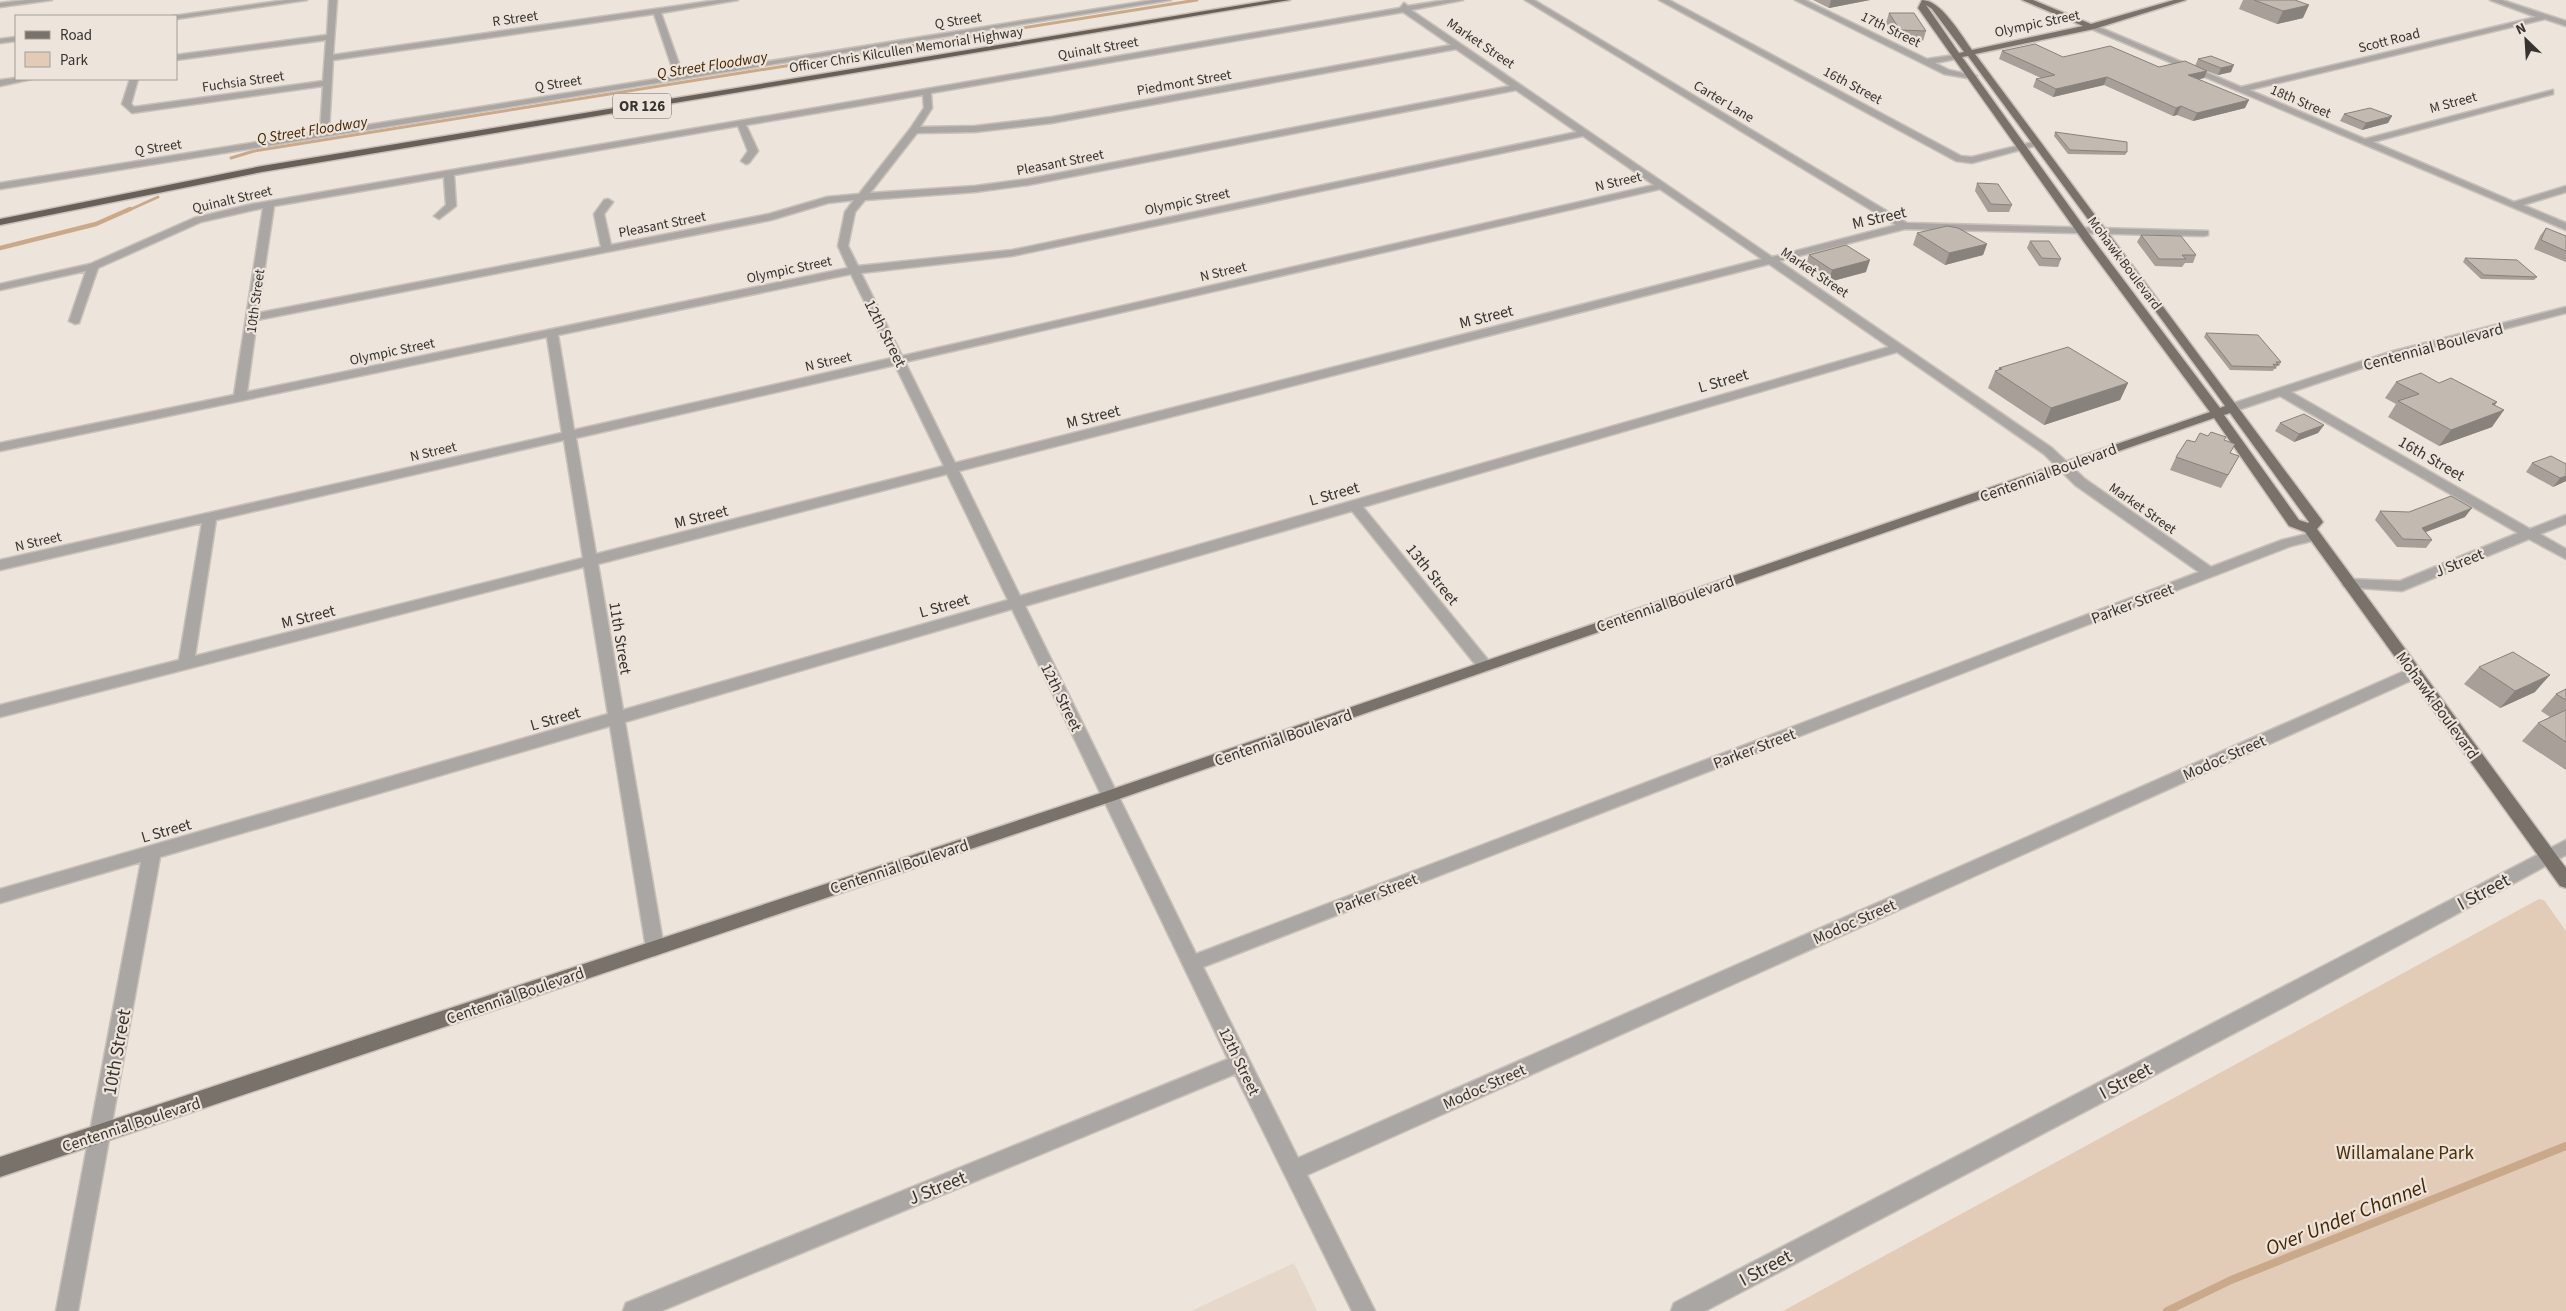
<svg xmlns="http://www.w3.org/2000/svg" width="2566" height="1311" font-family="'Source Sans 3',sans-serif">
	<rect width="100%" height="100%" fill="#ede4db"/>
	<!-- built -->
	<path fill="#e6d8ca" d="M1294,1263L1317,1311H1191Z"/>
	<!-- green -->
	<path fill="#e3ccb7" d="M2539,899L2544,900L2566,931V1311H1783Z"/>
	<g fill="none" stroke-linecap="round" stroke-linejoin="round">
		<!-- stream-far2 -->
		<g stroke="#caa98b" stroke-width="3">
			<path d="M231,158L254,151L1197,0"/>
			<path d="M127,211L158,197"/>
		</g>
		<!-- stream-far1 -->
		<path stroke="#caa98b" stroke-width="4.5" d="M0,248L96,224L130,209"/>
		<!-- stream -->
		<path stroke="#caa98b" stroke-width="8" d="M2167,1311L2231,1280L2566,1146"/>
		<!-- minor casing -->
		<g stroke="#c9c1b9" stroke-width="3">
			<g id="minor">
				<path d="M26,0H52L0,7V3Z"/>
				<path d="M286,0H307L176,19V16H173Z"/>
				<path d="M329,0H337L333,55L718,0H738L661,13L683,75L1153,0H1171L0,189V183L320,132L323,86L132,113L122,104L130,79H138L131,104L134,107L323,81L326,40L176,60V55L327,35ZM654,14L675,76L329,131L333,60Z"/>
				<path d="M1446,0H1463L1411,10L1772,257L1896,225L1525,0H1534L1907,223L2208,231V235L2204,236L1905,229L1779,261L2052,448L2085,479L2211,567L2282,540L2315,532L2322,536L2320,539L2291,546L1203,967L1298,1158L2409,669H2419L2422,673L2419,677L1307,1175L1375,1311H1352L1235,1074L661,1311H623L626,1303L1228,1059L1012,609L625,722L664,948L661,953L655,956L649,953L646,948L610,726L160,857L78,1311H56L141,862L0,903V889L608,714L584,567L0,717V705L179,660L202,523L0,570V560L562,433L547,337L0,451V443L234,395L263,208L201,222L98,268L79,323L75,324L69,321L86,271L0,290V284L90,264L194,218L252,204L1400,8L1404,3L1408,6ZM1403,12L1451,45L1052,117L975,126L920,127L932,108L931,93ZM1456,49L1510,86L1028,179L975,186L870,193L917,133L975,132L1052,123ZM1516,90L1577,132L1012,250L858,266L848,246L855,212L865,200L975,192L1028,185ZM923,95L924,108L910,129L859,194L827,197L769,214L611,245L604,214L613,202L608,199L604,200L594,214L601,247L258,313L274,206L444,177L446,205L434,216L439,219L456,206L454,175L738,126L748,151L741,161L746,164L749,163L758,151L746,125ZM1583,136L1654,185L902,356L861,273L1012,256ZM1660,189L1762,259L955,463L905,362ZM854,200L845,212L838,246L848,268L247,392L257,320L771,220L828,203ZM1769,264L1889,347L1020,596L959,471ZM851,274L892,358L574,430L558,335ZM1897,352L2044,454L2075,485L2199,572L1196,954L1025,606L1352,511L1479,669H1489L1492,665L1489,661L1363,507ZM895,365L944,466L596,554L576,438ZM564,440L583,558L195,656L216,520ZM947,474L1008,600L623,710L598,564Z"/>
				<path d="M1659,0H1669L1961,156L1972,157L2037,141L2042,144L1972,163L1956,161Z"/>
				<path d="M1795,0H1805L1927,59L1961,54V58L1935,63L1949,70L1977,76L1973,79L1944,74Z"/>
				<path d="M2490,0H2502L2566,21V26L2545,19L2249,90L2365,139L2553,90V94L2373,142L2514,202L2566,186V192L2523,205L2566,223V230L2087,27L2094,25L2241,87L2536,17Z"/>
				<path d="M16,37V41L0,43V39Z"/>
				<path d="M16,78L32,79L0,86V80Z"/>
				<path d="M2566,307V313L2398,356L2291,392L2530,529L2566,515V524L2540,534L2566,549V559L2529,539L2402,591L2344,587L2342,584L2344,581L2349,579L2400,581L2518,533L2280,396L2232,412L2226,408L2228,405L2390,352Z"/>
				<path d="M2566,840V855L2286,1006L1705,1311H1671L1674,1303Z"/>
			</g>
		</g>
		<!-- major casing -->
		<g stroke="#c9c1b9" stroke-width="3">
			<path id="major" d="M1922,0C1941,0 1961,35 1972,50L2083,26L2022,0H2033L2091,24L2174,0H2186L2094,29L1975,54L2321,519L2323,522L2317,529L2566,868V888L2560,886L2305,532L2289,526L2214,418L1116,800L0,1177V1157L1104,792L2210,412L2084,242L1918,8ZM1926,5L1932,9L1964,52L1959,53ZM1968,56L2215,392L2225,406L2220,408L2092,238L1962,57ZM2230,413L2309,522L2308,523L2299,520L2224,415Z"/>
		</g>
		<!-- highway casing -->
		<g stroke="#c9c1b9" stroke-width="3">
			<path id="highway" d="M1272,0H1290L262,172L0,225V219L262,166Z"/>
		</g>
		<!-- minor -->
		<use href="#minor" fill="#aaa6a3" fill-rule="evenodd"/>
		<!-- major -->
		<use href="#major" fill="#79726b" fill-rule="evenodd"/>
		<!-- highway -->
		<use href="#highway" fill="#675f58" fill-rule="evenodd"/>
	</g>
	<!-- wall -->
	<g fill="#a79f98">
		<path d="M1813,0H1870L1829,8Z"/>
		<path d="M2243,0H2295L2303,18L2277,24L2239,9Z"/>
		<path d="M1889,13L1926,31L1923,41L1897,40L1886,23Z"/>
		<path d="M2002,51L2159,67L2195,66L2198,59L2231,72L2218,75L2207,71L2204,78L2199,79L2245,108L2193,121L2177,115L2173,116L2104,85L2053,97L2033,87L2036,79L2041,78L1999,59Z"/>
		<path d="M2344,114L2392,116L2388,123L2362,130L2340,121Z"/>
		<path d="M2055,132L2127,152L2125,155L2068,154L2054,136Z"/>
		<path d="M1977,183L2012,205L2009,212H1988L1975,191Z"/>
		<path d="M2546,228L2566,236V262L2534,249L2540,236Z"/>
		<path d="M1917,233L1987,244L1983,255L1945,265L1913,245Z"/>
		<path d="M2141,235L2196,255L2193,263H2185L2182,267L2155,266L2137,242Z"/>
		<path d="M2030,241L2061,259L2058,267L2039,266L2027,248Z"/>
		<path d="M1809,255L1866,272L1829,282L1805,266Z"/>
		<path d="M2465,258L2537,277L2534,280L2481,279L2463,262Z"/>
		<path d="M2206,333L2281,362L2279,366H2277L2276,369H2274L2273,371L2230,370L2204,337Z"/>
		<path d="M1999,368L2128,383L2120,400L2044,425L1988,388L1995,371L1998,370Z"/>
		<path d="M2396,382L2439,383L2495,405L2492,427L2439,446L2388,417L2396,404L2385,398Z"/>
		<path d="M2280,423L2324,425L2318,433L2294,442L2275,431Z"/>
		<path d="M2208,436L2224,440L2230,453L2239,456L2221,488L2170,470L2176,457L2195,442Z"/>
		<path d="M2532,463L2566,481L2553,487L2526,472Z"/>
		<path d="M2380,511L2465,517L2426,532L2432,540L2426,548L2397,547L2375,520Z"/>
		<path d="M2479,667L2535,692L2500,708L2464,684Z"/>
		<path d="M2566,689V770L2522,741L2538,723L2550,717L2541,711L2556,694Z"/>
	</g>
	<!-- shaded-wall -->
	<g fill="#88827c">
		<path d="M1831,0H1870L1829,8Z"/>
		<path d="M2309,5L2303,18L2277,24L2283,11Z"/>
		<path d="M2234,65L2231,72L2218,75L2221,68Z"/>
		<path d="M2207,71L2204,78L2185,83L2188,75Z"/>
		<path d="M2107,77L2104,85L2053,97L2056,89Z"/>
		<path d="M2249,100L2245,108L2193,121L2197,113Z"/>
		<path d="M2181,106L2177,115L2173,116L2176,108Z"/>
		<path d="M2392,116L2388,123L2362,130L2366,123Z"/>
		<path d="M1987,244L1983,255L1945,265L1949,253Z"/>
		<path d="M1870,260L1866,272L1829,282L1832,270Z"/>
		<path d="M2128,383L2120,400L2044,425L2051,408Z"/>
		<path d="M2497,402L2487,416L2504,410L2492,427L2439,446L2451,430L2492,404Z"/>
		<path d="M2324,425L2318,433L2294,442L2299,434Z"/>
		<path d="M2566,476V481L2553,487L2560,478Z"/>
		<path d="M2472,508L2465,517L2415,536L2422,528Z"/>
		<path d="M2550,675L2535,692L2500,708L2515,691Z"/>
	</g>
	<!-- building -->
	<g fill="#c2b9b1" stroke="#88827c">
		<path d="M2254,0H2295L2309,5L2283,11Z"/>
		<path d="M1889,13H1914L1926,31L1900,30Z"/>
		<path d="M2035,44L2063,57L2110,46L2159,67L2185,61L2207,71L2188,75L2249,100L2197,113L2181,106L2176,108L2107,77L2056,89L2036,79L2055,75L2002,51Z"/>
		<path d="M2211,56L2234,65L2221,68L2198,59Z"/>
		<path d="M2370,108L2392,116L2366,123L2344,114Z"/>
		<path d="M2055,132L2127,142V152L2070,150Z"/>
		<path d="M1977,183L1998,184L2012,205L1991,204Z"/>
		<path d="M1947,226L1958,228L1987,244L1949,253L1917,233Z"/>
		<path d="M2546,228L2566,236V251L2541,240Z"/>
		<path d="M2141,235L2181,236L2196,255H2182L2186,259H2159Z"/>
		<path d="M2030,241H2049L2061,259L2042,258Z"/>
		<path d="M1846,245L1870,260L1832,270L1809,255Z"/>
		<path d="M2465,258L2517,260L2537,277L2484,275Z"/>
		<path d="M2206,333L2258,335L2281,362H2276L2278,365L2273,364L2275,367L2232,366Z"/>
		<path d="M2068,347L2128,383L2051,408L1995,371L2002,369L1999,368Z"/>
		<path d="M2421,373L2439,383L2451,378L2497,402L2492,404L2504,410L2451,430L2398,401L2419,394L2396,382Z"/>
		<path d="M2304,414L2324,425L2299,434L2280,423Z"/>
		<path d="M2211,432L2226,437L2224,440L2235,444L2230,453L2239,456L2228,475L2176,457L2187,440L2195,442L2200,433L2208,436Z"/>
		<path d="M2551,456L2566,464V476L2560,478L2532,463Z"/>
		<path d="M2451,496L2472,508L2422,528L2432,540L2403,539L2380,511L2409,512Z"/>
		<path d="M2513,652L2550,675L2515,691L2479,667Z"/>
		<path d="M2566,689V700L2556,694Z"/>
		<path d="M2566,710V742L2538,723Z"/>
	</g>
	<g text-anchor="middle" stroke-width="4.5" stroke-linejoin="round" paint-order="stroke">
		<!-- far-street labels -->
		<g font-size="14" fill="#373330" stroke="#ede4db">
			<text transform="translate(515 18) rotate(-8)" y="5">R Street</text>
			<text transform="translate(958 20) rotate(-9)" y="5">Q Street</text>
			<text transform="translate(2037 23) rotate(-12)" y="5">Olympic Street</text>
			<text transform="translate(1891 29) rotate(26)" y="5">17th Street</text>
			<text transform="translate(2389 40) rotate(-14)" y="5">Scott Road</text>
			<text transform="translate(1481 43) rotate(34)" y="5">Market Street</text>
			<text transform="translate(1098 48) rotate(-10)" y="5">Quinalt Street</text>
			<text transform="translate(906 49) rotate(-9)" y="5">Officer Chris Kilcullen Memorial Highway</text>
			<text transform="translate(243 81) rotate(-8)" y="5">Fuchsia Street</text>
			<text transform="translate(1184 82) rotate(-10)" y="5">Piedmont Street</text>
			<text transform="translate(558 83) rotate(-9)" y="5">Q Street</text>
			<text transform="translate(1853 85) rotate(28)" y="5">16th Street</text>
			<text transform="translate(1724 101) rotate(31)" y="5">Carter Lane</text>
			<text transform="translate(2301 101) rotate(23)" y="5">18th Street</text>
			<text transform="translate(2453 102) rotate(-15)" y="5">M Street</text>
			<text transform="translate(158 147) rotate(-9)" y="5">Q Street</text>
			<text transform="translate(1060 162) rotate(-11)" y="5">Pleasant Street</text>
			<text transform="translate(1618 181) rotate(-13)" y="5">N Street</text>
			<text transform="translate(232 199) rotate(-13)" y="5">Quinalt Street</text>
			<text transform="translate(1187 201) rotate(-12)" y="5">Olympic Street</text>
			<text transform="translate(662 224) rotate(-11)" y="5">Pleasant Street</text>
			<text transform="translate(2125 263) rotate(53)" y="5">Mohawk Boulevard</text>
			<text transform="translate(789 269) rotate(-12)" y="5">Olympic Street</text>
			<text transform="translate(1223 271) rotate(-13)" y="5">N Street</text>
			<text transform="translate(1815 272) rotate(34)" y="5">Market Street</text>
			<text transform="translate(255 301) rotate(-82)" y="5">10th Street</text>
			<text transform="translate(392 351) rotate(-12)" y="5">Olympic Street</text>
			<text transform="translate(828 361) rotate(-13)" y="5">N Street</text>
			<text transform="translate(433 451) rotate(-13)" y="5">N Street</text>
			<text transform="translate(2143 508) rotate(35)" y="5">Market Street</text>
			<text transform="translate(38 541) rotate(-13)" y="5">N Street</text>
		</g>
		<!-- far-water labels -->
		<g font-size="15" font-style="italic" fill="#442500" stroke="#ede4db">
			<text transform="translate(712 65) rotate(-9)" y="5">Q Street Floodway</text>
			<text transform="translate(312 130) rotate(-9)" y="5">Q Street Floodway</text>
		</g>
		<!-- shield labels -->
		<rect fill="#ede4db" stroke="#6e6863" stroke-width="1" x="613" y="93.5" width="58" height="25" rx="4"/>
		<g font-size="15" font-weight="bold" fill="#373330">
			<text x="642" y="111">OR 126</text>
		</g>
		<!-- street labels -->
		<g font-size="16" fill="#373330" stroke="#ede4db">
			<text transform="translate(1879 217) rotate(-13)" y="6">M Street</text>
			<text transform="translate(1486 316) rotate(-14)" y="6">M Street</text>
			<text transform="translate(886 333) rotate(63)" y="6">12th Street</text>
			<text transform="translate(2433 346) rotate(-15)" y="6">Centennial Boulevard</text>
			<text transform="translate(1723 380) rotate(-16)" y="6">L Street</text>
			<text transform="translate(1093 416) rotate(-14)" y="6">M Street</text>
			<text transform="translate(2432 458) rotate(30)" y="6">16th Street</text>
			<text transform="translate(2048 472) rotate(-20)" y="6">Centennial Boulevard</text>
			<text transform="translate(1334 493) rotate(-16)" y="6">L Street</text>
			<text transform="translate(701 516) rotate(-14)" y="6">M Street</text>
			<text transform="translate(2459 562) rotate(-22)" y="6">J Street</text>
			<text transform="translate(1433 574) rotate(51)" y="6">13th Street</text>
			<text transform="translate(1665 603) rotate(-19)" y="6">Centennial Boulevard</text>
			<text transform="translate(2132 603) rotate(-21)" y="6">Parker Street</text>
			<text transform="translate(944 605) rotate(-16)" y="6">L Street</text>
			<text transform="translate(308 616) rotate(-14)" y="6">M Street</text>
			<text transform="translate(621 638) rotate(81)" y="6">11th Street</text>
			<text transform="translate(1062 697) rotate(64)" y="6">12th Street</text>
			<text transform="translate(2438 705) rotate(54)" y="6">Mohawk Boulevard</text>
			<text transform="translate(555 718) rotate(-16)" y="6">L Street</text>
			<text transform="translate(1283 737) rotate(-19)" y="6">Centennial Boulevard</text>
			<text transform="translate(1754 748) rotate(-21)" y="6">Parker Street</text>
			<text transform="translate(2224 757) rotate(-24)" y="6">Modoc Street</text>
			<text transform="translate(166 830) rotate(-16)" y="6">L Street</text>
			<text transform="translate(899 866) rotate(-18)" y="6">Centennial Boulevard</text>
			<text transform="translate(1376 893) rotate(-21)" y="6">Parker Street</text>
			<text transform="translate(1854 921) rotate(-24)" y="6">Modoc Street</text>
			<text transform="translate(515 995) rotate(-19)" y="6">Centennial Boulevard</text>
			<text transform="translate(1240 1061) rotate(64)" y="6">12th Street</text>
			<text transform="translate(1484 1086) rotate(-24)" y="6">Modoc Street</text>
			<text transform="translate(131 1124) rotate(-18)" y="6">Centennial Boulevard</text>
		</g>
		<!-- near-street labels -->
		<g font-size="19" fill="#373330" stroke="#ede4db">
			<text transform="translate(2483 891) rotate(-28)" y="7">I Street</text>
			<text transform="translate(116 1052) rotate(-80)" y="7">10th Street</text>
			<text transform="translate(2125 1080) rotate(-28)" y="7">I Street</text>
			<text transform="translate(937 1187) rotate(-22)" y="7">J Street</text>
			<text transform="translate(1765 1267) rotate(-28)" y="7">I Street</text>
		</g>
		<!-- near-park labels -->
		<g font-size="19" fill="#4e2e07" stroke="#ede4db">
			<text x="2405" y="1159">Willamalane Park</text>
		</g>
		<!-- near-water labels -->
		<g font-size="21" font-style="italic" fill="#442500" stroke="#ede4db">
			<text transform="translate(2346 1217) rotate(-22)" y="7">Over Under Channel</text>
		</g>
	</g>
	<!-- legend -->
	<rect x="15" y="15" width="162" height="65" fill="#ede4db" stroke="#a49d97"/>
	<rect x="25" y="31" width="25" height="8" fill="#79726b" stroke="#a49d97"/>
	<text x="60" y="40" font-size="15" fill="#373330">Road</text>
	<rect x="25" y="52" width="25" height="15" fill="#e3ccb7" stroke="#a49d97"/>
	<text x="60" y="65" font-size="15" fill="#373330">Park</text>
	<!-- north arrow -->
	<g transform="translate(2526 40) rotate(335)" stroke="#ede4db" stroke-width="4" paint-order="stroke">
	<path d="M0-4L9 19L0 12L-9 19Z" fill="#373330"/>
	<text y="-8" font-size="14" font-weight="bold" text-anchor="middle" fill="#373330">N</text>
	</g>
</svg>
